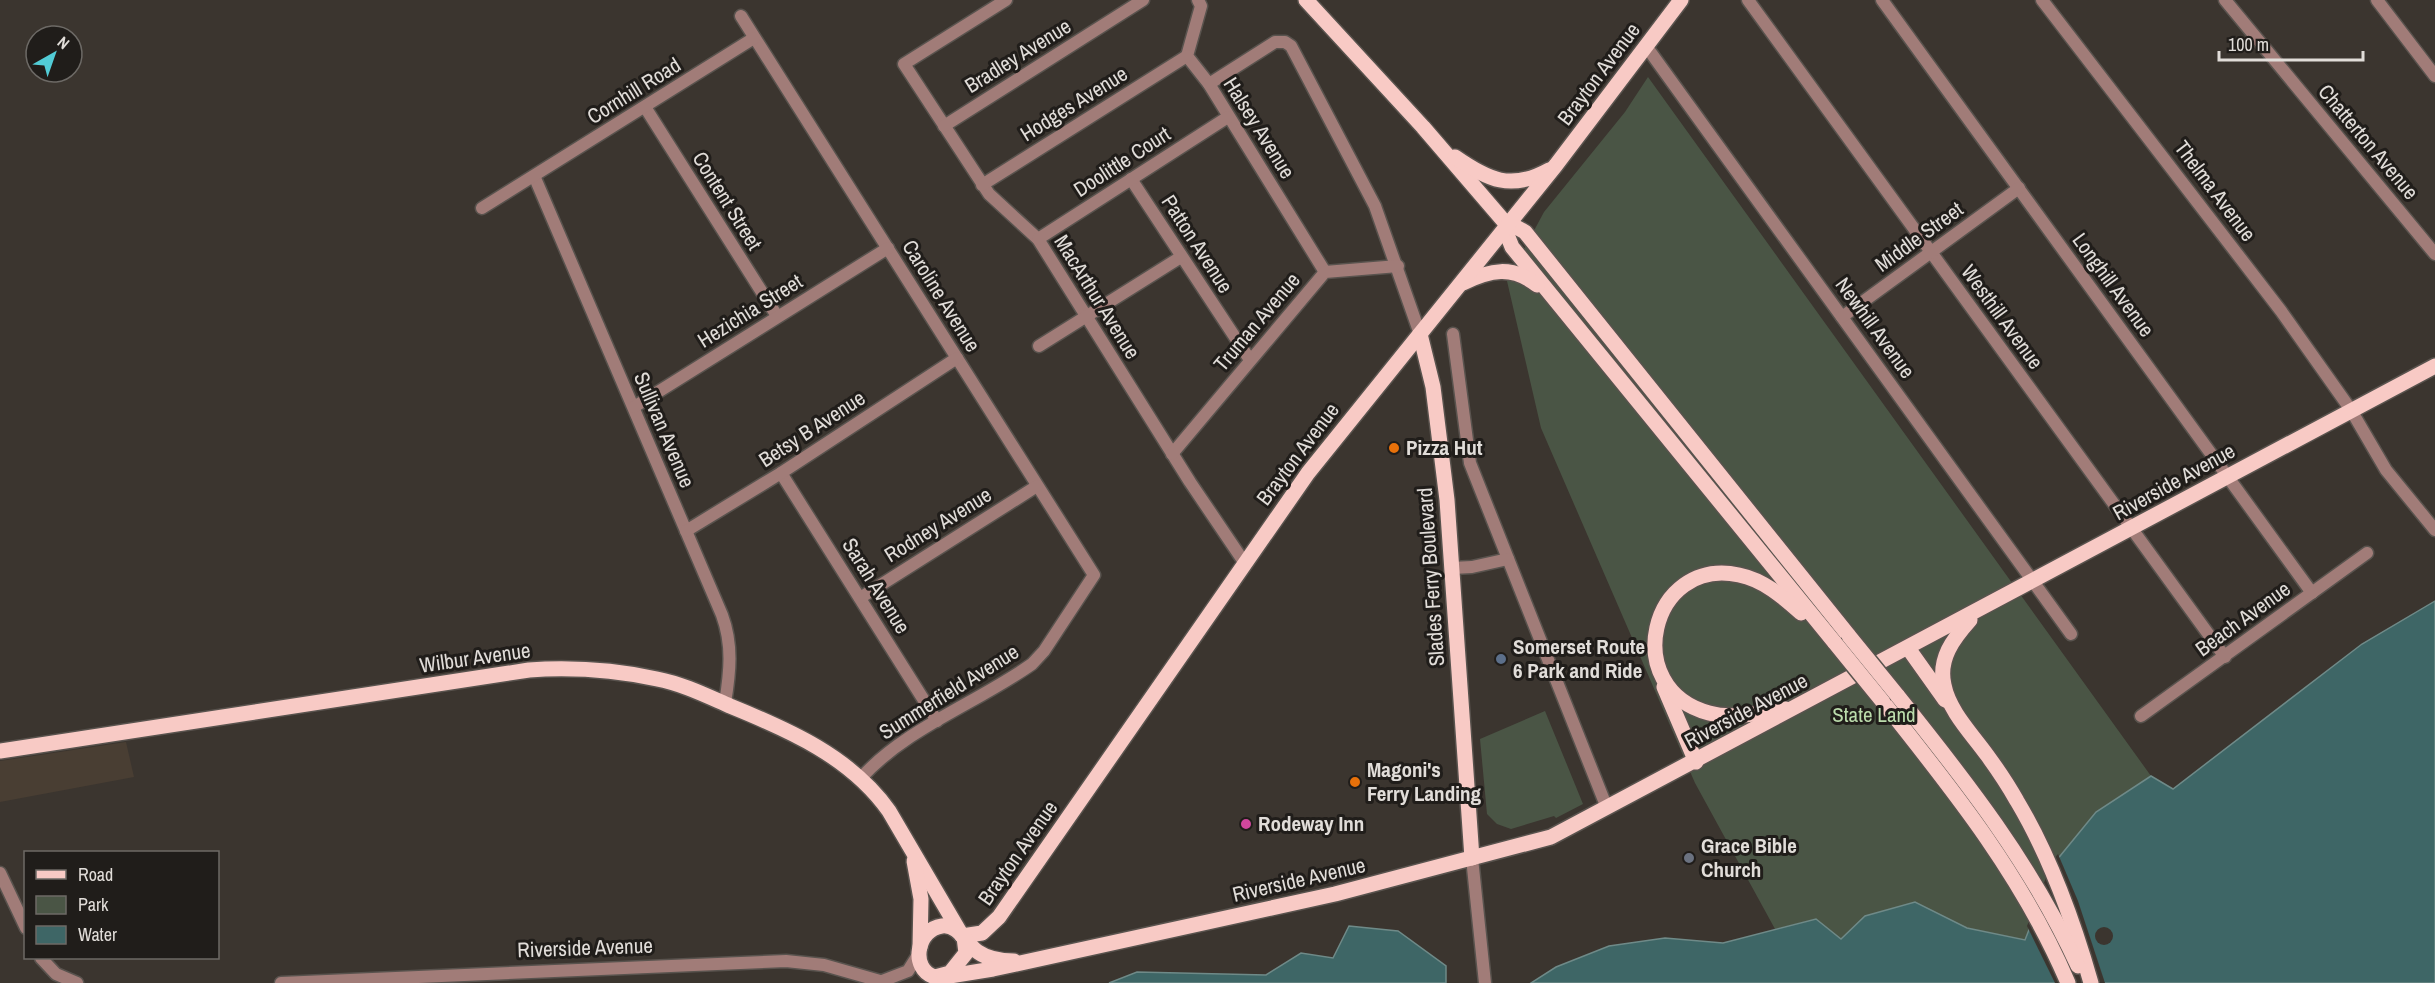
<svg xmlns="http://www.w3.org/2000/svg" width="2435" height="983" font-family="'Archivo Narrow',sans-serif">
	<rect width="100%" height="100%" fill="#3b352f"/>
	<!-- built -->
	<path fill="#493e33" d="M126,742L134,777L0,802V761Z"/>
	<!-- green -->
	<g fill="#4a5545">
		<path d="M1648,77L2151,776L2096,812L2056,861L2025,940L1967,928L1915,902L1865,916L1841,939L1816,919L1775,929L1695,783L1541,428L1507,281L1544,212L1625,112Z"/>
		<path d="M1545,711L1583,804L1556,818L1554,816L1511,829L1497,824L1487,814L1480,739Z"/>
	</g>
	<!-- water -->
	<g fill="#3e6666" stroke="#6f8a88" stroke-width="1.5">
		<path d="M2435,601V983H1531L1556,967L1609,946L1665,938L1723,943L1816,919L1841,939L1865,916L1915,902L1967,928L2025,940L2056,861L2096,812L2151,776L2173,789L2362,644Z"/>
		<path d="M1349,926L1398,931L1446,966V983H1109L1137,972L1266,975L1301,953L1333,958Z"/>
	</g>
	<!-- pier -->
	<g fill="#3b352f">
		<path d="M2058,854L2078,901L2105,983H2055L2027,926L2053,860Z"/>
		<circle cx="2104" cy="936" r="9"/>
	</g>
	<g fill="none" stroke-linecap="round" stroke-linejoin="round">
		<!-- minor casing -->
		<g stroke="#59534e" stroke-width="15">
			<g id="minor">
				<path d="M1006,0L904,64L989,194L1038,239L1190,482L1244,562"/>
				<path d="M1198,0L1201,6L1187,56L1209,84L1325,272"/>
				<path d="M1748,0L2225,657"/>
				<path d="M1882,0L2312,593"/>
				<path d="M2042,0L2281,311L2351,410L2386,470L2435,530"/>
				<path d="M2225,0L2435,254"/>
				<path d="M2377,0L2435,76"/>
				<path d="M741,16L1094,575L1044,651L1032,664C977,703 906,728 861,778"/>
				<path d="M1646,46L2071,634"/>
				<path d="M1209,84L1275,42H1285L1291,46L1375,206L1420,334"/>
				<path d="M645,107L777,316"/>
				<path d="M944,126L1143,0"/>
				<path d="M535,178L722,615C733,645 730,672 725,703"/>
				<path d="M1131,179L1250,360"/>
				<path d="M982,185L1187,56"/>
				<path d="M482,208L754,38"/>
				<path d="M1038,239L1228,117"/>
				<path d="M1842,317L2019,188"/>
				<path d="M1453,334L1470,463L1607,808"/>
				<path d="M1039,346L1181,257"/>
				<path d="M634,407L888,248"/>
				<path d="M1172,454L1325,272L1398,266"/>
				<path d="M781,473L937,721"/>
				<path d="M686,531L781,473L957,358"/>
				<path d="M1452,568L1472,567L1508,559"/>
				<path d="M860,598L1037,486"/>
				<path d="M2141,716L2367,553"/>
				<path d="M1472,858L1485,983"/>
				<path d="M0,873L26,928"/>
				<path d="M41,958L56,974L77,983"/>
				<path d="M882,981L908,971L918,955"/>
				<path d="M281,983L786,961L824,965L887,983"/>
			</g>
		</g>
		<!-- major casing -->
		<g stroke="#59534e" stroke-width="18">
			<g id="major">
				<path d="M1306,0L1423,127L1508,226"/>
				<path d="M1455,157C1488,180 1511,191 1549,170"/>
				<path d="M1508,226L1516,227L1525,232L1849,636"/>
				<path d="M1508,226V237L1512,247L1835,643"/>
				<path d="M1463,283C1490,270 1512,265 1537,285"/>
				<path d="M1420,334L1433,387L1447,500L1472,858"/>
				<path d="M1970,620C1953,639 1938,659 1944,685C1949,711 1972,734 1987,755C1998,770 2008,785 2017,801C2051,858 2073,920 2091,983"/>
				<path d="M1908,648L1945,700"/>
				<path d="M1664,687L1696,762"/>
				<path d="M1897,695C1966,781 2032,865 2078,966"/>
				<path d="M1883,702C1954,791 2023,877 2068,983"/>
				<path d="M1786,709C1762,712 1734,720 1709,713C1619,689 1650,556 1739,575C1764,580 1783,597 1801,613"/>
				<path d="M0,751L529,670C572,667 615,670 657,679C683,684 707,696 730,706C789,730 851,757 889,811L961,934"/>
				<path d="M914,861L921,899L920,947"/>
				<path d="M962,936L982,933L999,917L1308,473L1556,165L1681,0"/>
				<path d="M964,937L966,953L950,973L935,977C909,969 917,929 942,926C959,924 966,944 978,952C988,959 1002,961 1014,961"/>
				<path d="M944,977L993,969L1335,894L1551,837L2435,366"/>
			</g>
		</g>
		<!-- minor -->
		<use href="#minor" stroke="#a17c78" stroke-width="12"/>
		<!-- major -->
		<use href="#major" stroke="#f8cac5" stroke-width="15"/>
		<!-- major-bridge casing -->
		<g stroke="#59534e" stroke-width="18" stroke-linecap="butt">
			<g id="major-bridge">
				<path d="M1849,636L1897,695"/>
				<path d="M1835,643L1883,702"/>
			</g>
		</g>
		<!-- major-bridge -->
		<use href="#major-bridge" stroke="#f8cac5" stroke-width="15"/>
	</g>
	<!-- markers -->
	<g fill="#e8710a" stroke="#201d1a" stroke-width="2">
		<circle cx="1394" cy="448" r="6"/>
		<circle cx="1355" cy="782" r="6"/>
	</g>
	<circle fill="#5c6f8a" stroke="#201d1a" stroke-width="2" cx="1501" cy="659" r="6"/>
	<circle fill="#d1479c" stroke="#201d1a" stroke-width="2" cx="1246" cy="824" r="6"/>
	<circle fill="#6b7280" stroke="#201d1a" stroke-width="2" cx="1689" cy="858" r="6"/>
	<g text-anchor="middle" stroke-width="6" stroke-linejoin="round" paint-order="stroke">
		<!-- street labels -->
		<g font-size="21" fill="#e1ddd9" stroke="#201d1a">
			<text transform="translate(1018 56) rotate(-32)" y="7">Bradley Avenue</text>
			<text transform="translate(1599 74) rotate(-53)" y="7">Brayton Avenue</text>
			<text transform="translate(634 91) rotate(-32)" y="7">Cornhill Road</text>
			<text transform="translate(1074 104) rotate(-32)" y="7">Hodges Avenue</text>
			<text transform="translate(1259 128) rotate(58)" y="7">Halsey Avenue</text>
			<text transform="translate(2368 142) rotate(50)" y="7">Chatterton Avenue</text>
			<text transform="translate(1122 162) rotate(-33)" y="7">Doolittle Court</text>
			<text transform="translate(2215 191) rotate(53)" y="7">Thelma Avenue</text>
			<text transform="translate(727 201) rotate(58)" y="7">Content Street</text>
			<text transform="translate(1919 237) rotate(-36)" y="7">Middle Street</text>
			<text transform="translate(1197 244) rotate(57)" y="7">Patton Avenue</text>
			<text transform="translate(2113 285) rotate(54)" y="7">Longhill Avenue</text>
			<text transform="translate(941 296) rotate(58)" y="7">Caroline Avenue</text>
			<text transform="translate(1097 297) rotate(58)" y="7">MacArthur Avenue</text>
			<text transform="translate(750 311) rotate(-32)" y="7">Hezichia Street</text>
			<text transform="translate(2002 317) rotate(54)" y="7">Westhill Avenue</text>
			<text transform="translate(1257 322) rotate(-50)" y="7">Truman Avenue</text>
			<text transform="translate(1875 328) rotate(54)" y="7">Newhill Avenue</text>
			<text transform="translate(812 429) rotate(-33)" y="7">Betsy B Avenue</text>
			<text transform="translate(664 430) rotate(67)" y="7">Sullivan Avenue</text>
			<text transform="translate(1298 454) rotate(-53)" y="7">Brayton Avenue</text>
			<text transform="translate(2174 482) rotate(-29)" y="7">Riverside Avenue</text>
			<text transform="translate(938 525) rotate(-32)" y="7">Rodney Avenue</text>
			<text transform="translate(1431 577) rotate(-94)" y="7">Slades Ferry Boulevard</text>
			<text transform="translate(876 586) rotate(58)" y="7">Sarah Avenue</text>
			<text transform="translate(2243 619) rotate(-36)" y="7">Beach Avenue</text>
			<text transform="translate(475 658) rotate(-8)" y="7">Wilbur Avenue</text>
			<text transform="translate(949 692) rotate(-32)" y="7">Summerfield Avenue</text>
			<text transform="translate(1746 711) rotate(-28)" y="7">Riverside Avenue</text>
			<text transform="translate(1018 853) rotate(-55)" y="7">Brayton Avenue</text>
			<text transform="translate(1299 880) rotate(-13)" y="7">Riverside Avenue</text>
			<text transform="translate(585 948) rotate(-2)" y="7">Riverside Avenue</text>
		</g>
		<!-- poi labels -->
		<g font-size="21" font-weight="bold" fill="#e1ddd9" stroke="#201d1a" text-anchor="start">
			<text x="1406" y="455">Pizza Hut</text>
			<text x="1513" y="654">Somerset Route<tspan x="1513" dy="24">6 Park and Ride</tspan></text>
			<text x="1367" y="777">Magoni's<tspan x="1367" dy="24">Ferry Landing</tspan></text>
			<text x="1258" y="831">Rodeway Inn</text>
			<text x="1701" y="853">Grace Bible<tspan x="1701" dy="24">Church</tspan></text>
		</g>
		<!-- park labels -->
		<g font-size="21" fill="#bbdcac" stroke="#201d1a">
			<text x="1874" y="722">State Land</text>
		</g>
	</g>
	<!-- legend -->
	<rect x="24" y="851" width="195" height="108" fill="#201d1a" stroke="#6d6a66" stroke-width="1.5"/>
	<rect x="36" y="870" width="30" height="9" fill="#f8cac5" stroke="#6d6a66" stroke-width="1.5"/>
	<text x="78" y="881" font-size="18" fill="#e1ddd9">Road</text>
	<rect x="36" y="896" width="30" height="18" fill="#4a5545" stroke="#6d6a66" stroke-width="1.5"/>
	<text x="78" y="911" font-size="18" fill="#e1ddd9">Park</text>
	<rect x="36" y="926" width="30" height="18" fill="#3e6666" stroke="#6d6a66" stroke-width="1.5"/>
	<text x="78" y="941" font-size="18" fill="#e1ddd9">Water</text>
	<!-- north arrow -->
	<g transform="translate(54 54) rotate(40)"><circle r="28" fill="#201d1a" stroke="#6d6a66" stroke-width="1.5"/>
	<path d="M0-4.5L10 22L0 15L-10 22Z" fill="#52ccd6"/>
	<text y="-9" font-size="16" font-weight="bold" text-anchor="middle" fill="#e1ddd9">N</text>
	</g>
	<!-- scale -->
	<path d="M2219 51v9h144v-9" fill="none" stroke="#e1ddd9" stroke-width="3"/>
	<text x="2228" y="51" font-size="18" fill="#e1ddd9" stroke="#201d1a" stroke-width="4.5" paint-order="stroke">100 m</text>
</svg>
